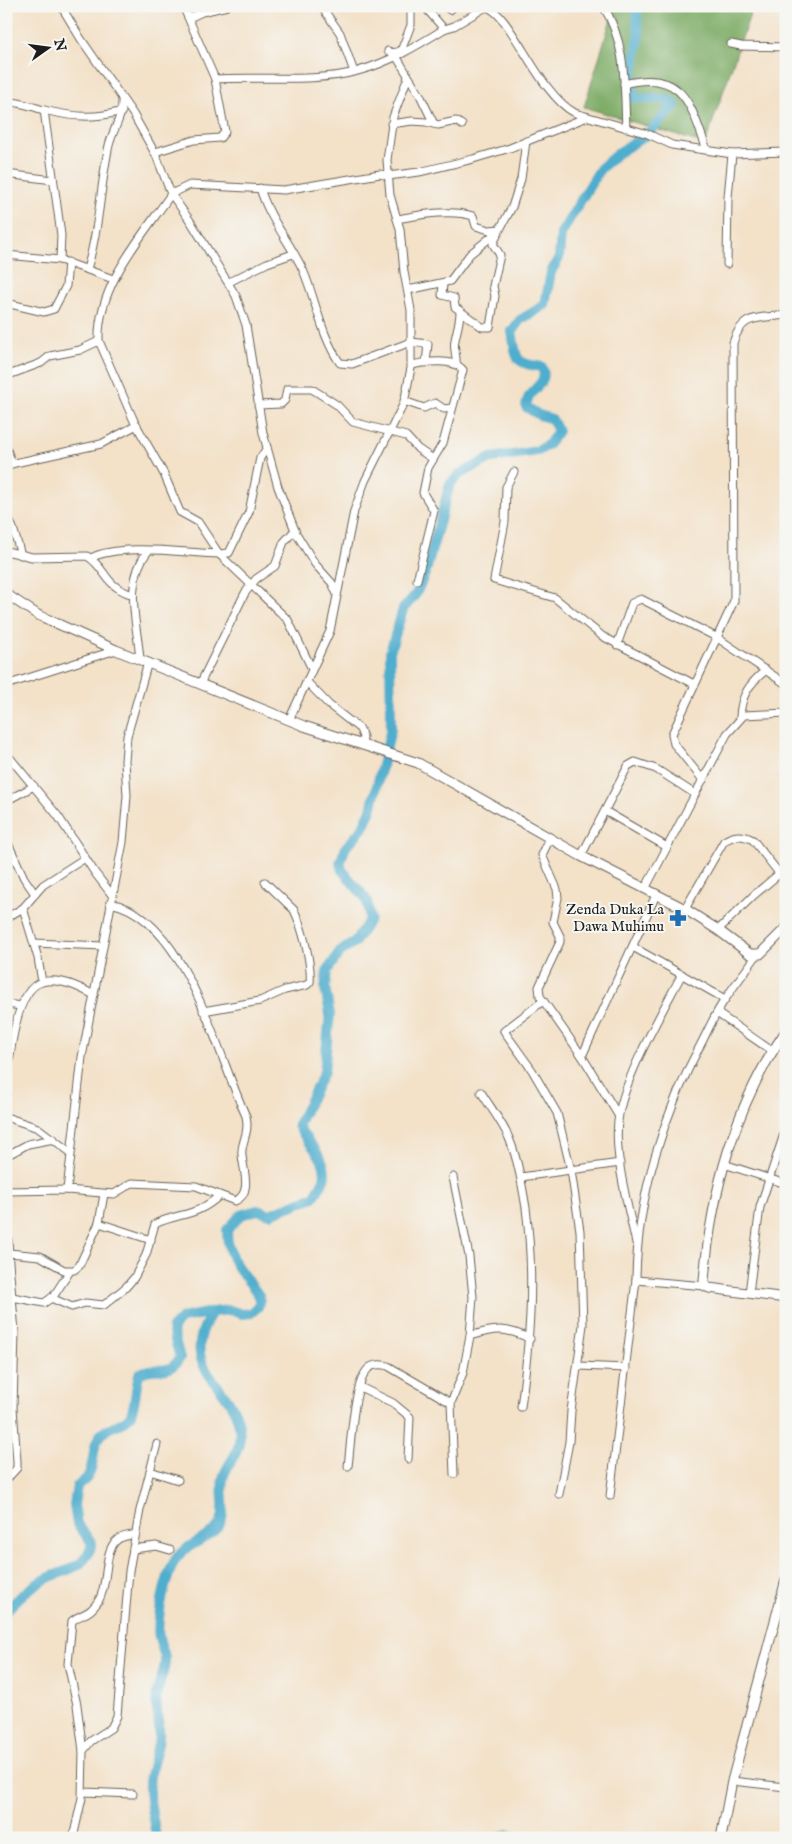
<svg xmlns="http://www.w3.org/2000/svg" width="792" height="1844" font-family="'IM FELL English',serif">
	<rect width="100%" height="100%" fill="#f6f6f2"/>
	<filter id="ink" filterUnits="userSpaceOnUse"><feTurbulence type="fractalNoise" baseFrequency=".02" numOctaves="2"/><feDisplacementMap in="SourceGraphic" scale="10" xChannelSelector="R" yChannelSelector="G"/><feConvolveMatrix kernelMatrix="1 2 1 2 8 2 1 2 1" color-interpolation-filters="sRGB"/></filter>
	<filter id="wash" filterUnits="userSpaceOnUse"><feTurbulence type="fractalNoise" baseFrequency=".0096" numOctaves="4" result="noise"/><feDisplacementMap in="SourceGraphic" scale="20" xChannelSelector="R" yChannelSelector="G"/><feGaussianBlur stdDeviation="1.12" result="paint"/><feColorMatrix in="noise" values="0 0 0 0 0 0 0 0 0 0 0 0 0 0 0 0 0 1.4 0 .05"/><feComposite in="paint" operator="in"/></filter>
	<g filter="url(#wash)">
		<rect width="100%" height="100%" fill="#f3e1c8"/>
		<!-- green -->
		<path fill="#98c472" stroke="#5a7047" d="M510,1829L531,1838H488L493,1834Z"/>
		<!-- forest -->
		<path fill="#7aaa64" stroke="#4b6340" d="M615,6H753L705,144L584,107Z"/>
		<g fill="none" stroke-linecap="round" stroke-linejoin="round">
			<!-- river -->
			<g stroke="#4fadcd" stroke-width="10">
				<path d="M6,1611C17,1599 31,1586 46,1579C67,1568 85,1571 92,1543L77,1524L74,1505L77,1486C79,1483 84,1481 86,1479C94,1470 92,1451 97,1441C103,1425 121,1428 130,1416C135,1409 136,1385 139,1374C156,1363 166,1379 180,1358L172,1328L182,1318L212,1312L230,1310L242,1314L251,1313L258,1307L260,1297C243,1272 227,1262 227,1230L241,1215L257,1210L270,1214L314,1197C317,1192 322,1185 324,1179C330,1159 305,1142 298,1125L324,1072L330,1014L325,988L327,971L340,952L355,942L370,919L367,900L342,870L340,862L346,847L362,829L371,810L391,729L390,652L403,609L416,594L426,571L450,484L460,474L491,458L538,451L549,444L558,431L552,419L539,415L526,407C527,403 527,398 530,395C537,385 548,381 542,367C512,363 517,358 512,331L520,320L545,305L551,272L559,258L561,233L600,169L618,153L648,134L675,105L669,100L634,98L631,82L639,37L636,6"/>
				<path d="M156,1838C154,1819 148,1801 149,1782C151,1766 157,1753 159,1738C161,1723 154,1707 157,1693C159,1683 164,1673 165,1663C166,1653 161,1648 159,1638C156,1619 165,1581 173,1564C182,1545 202,1543 216,1529C229,1516 220,1495 223,1478C226,1466 237,1456 239,1444C248,1384 170,1378 212,1312"/>
			</g>
		</g>
	</g>
	<g filter="url(#ink)">
		<g fill="none" stroke-linecap="round" stroke-linejoin="round">
			<!-- minor casing -->
			<g stroke="#676158" stroke-width="9">
				<g id="minor">
					<path d="M61,6L81,39L133,114L156,155L171,194L191,222L236,296L246,325L263,433L278,487L296,533L315,564L332,583L337,594"/>
					<path d="M321,6L340,33L354,72"/>
					<path d="M424,6L444,29L454,26L486,7C510,11 538,94 575,113L648,134L672,145L732,154L786,152"/>
					<path d="M444,6L450,10L454,6"/>
					<path d="M603,6C627,43 624,86 626,128"/>
					<path d="M189,18L202,12L227,6"/>
					<path d="M731,44L741,46L786,47"/>
					<path d="M388,51L393,53L401,51L411,25V6"/>
					<path d="M396,56L420,95L434,124"/>
					<path d="M215,79C259,76 316,83 358,71C388,63 417,46 444,29"/>
					<path d="M624,84C683,69 690,103 707,150"/>
					<path d="M6,102C20,101 32,107 44,110C72,117 95,119 122,111"/>
					<path d="M44,110L61,235L60,260"/>
					<path d="M391,124L412,121L426,122L438,125L456,121L462,125"/>
					<path d="M155,152L194,140L220,138L225,132L215,79L183,6"/>
					<path d="M6,174L53,180"/>
					<path d="M260,188C269,219 290,242 303,270C316,300 321,336 340,363L352,364L411,342L428,344L426,363"/>
					<path d="M397,219C421,215 450,209 473,216L476,226L489,230L500,229L512,207L521,179L526,141"/>
					<path d="M6,255L60,260L113,279"/>
					<path d="M727,264L728,197L732,154"/>
					<path d="M87,269C99,230 100,190 108,150C111,131 123,119 122,99"/>
					<path d="M229,282L267,263L293,254"/>
					<path d="M443,284L442,295L454,298L455,307L482,327H490L495,296L493,286L500,255L493,244L500,229"/>
					<path d="M408,290L450,281L470,254L496,233"/>
					<path d="M6,303L44,312L54,309L66,286L68,262"/>
					<path d="M456,364C457,356 453,348 455,340C457,329 460,322 460,311"/>
					<path d="M412,365C426,362 453,358 463,370L443,443L428,468L423,493L434,511L417,580"/>
					<path d="M6,376L41,363L50,356L80,350L99,341"/>
					<path d="M404,401L424,408L435,403L444,409L452,408"/>
					<path d="M258,405L281,404L285,400L287,389H312L337,405L353,422L406,436L418,449L433,459"/>
					<path d="M6,447L12,464"/>
					<path d="M6,465L101,444L137,425"/>
					<path d="M514,472L506,487L505,522L494,580L555,598L602,636L694,684"/>
					<path d="M6,515L13,528L21,555"/>
					<path d="M6,551L32,557L87,556C108,569 102,585 133,595"/>
					<path d="M91,558C120,543 185,553 219,554L229,553L249,512L260,458L267,448"/>
					<path d="M617,645L632,603L641,599L716,637L786,684"/>
					<path d="M140,659C137,622 123,583 148,551"/>
					<path d="M312,669L288,620L219,554L198,522L180,512L164,474L134,421L99,341C97,285 142,237 171,194L190,185L284,190L380,174L388,176L419,172L473,159L510,148L587,117"/>
					<path d="M306,681L329,705L360,729L363,737L362,745"/>
					<path d="M200,684L245,593L256,579L275,566L284,542L295,530"/>
					<path d="M6,685L116,650"/>
					<path d="M740,717C741,695 749,684 766,670"/>
					<path d="M289,720L330,631L354,511L365,481L404,403L411,368V310L404,272L400,229L390,195L387,160L393,117L408,77"/>
					<path d="M6,753L58,816L95,873L112,895"/>
					<path d="M703,780L674,744L672,734L734,601L733,343C742,313 758,319 786,315"/>
					<path d="M6,801L34,786"/>
					<path d="M605,811L667,847"/>
					<path d="M550,838L542,855L557,889L558,898L553,922L560,936V942L539,987L540,996L582,1056L618,1115"/>
					<path d="M6,839L24,878L35,894"/>
					<path d="M581,856L628,766L635,762L656,769L695,794"/>
					<path d="M645,889L727,734L744,715L786,713"/>
					<path d="M23,908L38,958L42,982"/>
					<path d="M685,909L724,841C734,835 742,834 753,840L786,882"/>
					<path d="M6,918L23,908L43,885L85,858"/>
					<path d="M718,930L754,895L786,868"/>
					<path d="M34,943L103,946"/>
					<path d="M633,947L725,999"/>
					<path d="M543,1001L504,1031L532,1070L557,1113L571,1170L580,1231L583,1325L571,1411L569,1442L559,1494"/>
					<path d="M6,1004L21,1006"/>
					<path d="M203,1011L260,1001L285,990L307,985L310,982C312,964 302,926 294,910L265,882"/>
					<path d="M717,1013L772,1051"/>
					<path d="M582,1056L656,895"/>
					<path d="M481,1092C490,1107 502,1122 509,1138C518,1160 522,1184 526,1208C535,1278 530,1338 521,1407"/>
					<path d="M6,1095C8,1070 13,989 42,982C59,977 79,987 94,995"/>
					<path d="M6,1117L38,1128L70,1152"/>
					<path d="M6,1156L28,1144L54,1139"/>
					<path d="M724,1164L786,1184"/>
					<path d="M453,1177L469,1256L473,1297L470,1336L463,1373L451,1403L454,1474"/>
					<path d="M521,1177L620,1163"/>
					<path d="M67,1190L82,1057L123,842L127,796L125,761L127,736L148,662"/>
					<path d="M6,1191L67,1190L114,1194L132,1183L196,1186L235,1201C253,1194 243,1169 242,1155C240,1143 250,1135 246,1116C217,1055 186,917 110,903"/>
					<path d="M6,1221L9,1253L40,1256L64,1270H74L79,1266L99,1223L104,1194"/>
					<path d="M99,1223L151,1240"/>
					<path d="M636,1243C628,1206 612,1150 619,1114C627,1072 662,1012 682,974"/>
					<path d="M636,1280L705,1286"/>
					<path d="M749,1293L760,1207L786,1128"/>
					<path d="M12,1297L44,1303L53,1297L70,1271"/>
					<path d="M51,1298L72,1307L85,1303L104,1305L126,1287L134,1278L146,1255L155,1224C181,1212 194,1218 219,1196"/>
					<path d="M470,1336C495,1328 506,1327 530,1339"/>
					<path d="M579,1366L626,1368"/>
					<path d="M360,1387L393,1403L410,1417L408,1459"/>
					<path d="M348,1466C351,1444 353,1387 367,1370C372,1364 380,1364 388,1366L451,1403"/>
					<path d="M150,1471L178,1480"/>
					<path d="M6,1480L17,1468V1461L13,1408L15,1332L8,1251"/>
					<path d="M610,1496L636,1280C637,1196 664,1112 704,1038C711,1024 717,1010 726,998C736,983 747,969 757,955"/>
					<path d="M133,1549L156,1546L170,1550"/>
					<path d="M83,1751L77,1705L68,1664L72,1621C83,1612 88,1617 99,1600C109,1583 103,1551 117,1540C121,1536 129,1536 135,1534"/>
					<path d="M732,1781L786,1787"/>
					<path d="M83,1792L133,1794"/>
					<path d="M73,1838L82,1798L83,1751L91,1741L111,1728L117,1716L129,1571L140,1510L157,1444"/>
				</g>
			</g>
			<!-- tertiary casing -->
			<g stroke="#676158" stroke-width="11">
				<g id="tertiary">
					<path d="M6,594L38,615L116,650L304,726L418,763L581,856L685,909L718,930L750,954H760L786,928"/>
					<path d="M786,1031C735,1103 711,1193 704,1281L705,1286L709,1288L786,1298"/>
					<path d="M721,1838L732,1781L786,1580"/>
				</g>
			</g>
			<!-- minor -->
			<use href="#minor" stroke="#fff" stroke-width="7"/>
			<!-- tertiary -->
			<use href="#tertiary" stroke="#fff" stroke-width="9"/>
		</g>
	</g>
	<!-- icons -->
	<defs>
		<g id="pharmacy-bare" transform="scale(1.35)"><path d="M-2-6h4v4h4v4h-4v4h-4v-4h-4v-4h4Z" fill="#1f6fb2" stroke="#f6f6f2" stroke-width="2.5" paint-order="stroke"/></g>
	</defs>
	<g fill-rule="evenodd">
		<use href="#pharmacy-bare" x="678" y="918"/>
	</g>
	<g text-anchor="middle" stroke-width="4" stroke-linejoin="round" paint-order="stroke">
		<!-- poi labels -->
		<g font-size="15" fill="#1c1c1c" stroke="#f6f6f2" text-anchor="end">
			<text x="664" y="914">Zenda Duka La<tspan x="664" dy="17">Dawa Muhimu</tspan></text>
		</g>
	</g>
	<!-- margin -->
	<rect width="792" height="1844" fill="none" stroke="#f6f6f2" stroke-width="25"/>
	<!-- north arrow -->
	<g transform="translate(48 48) rotate(76)" stroke="#f6f6f2" stroke-width="4" paint-order="stroke">
	<path d="M0-4L9 19L0 12L-9 19Z" fill="#1c1c1c"/>
	<text y="-8" font-size="14" font-weight="bold" text-anchor="middle" fill="#1c1c1c">N</text>
	</g>
</svg>
